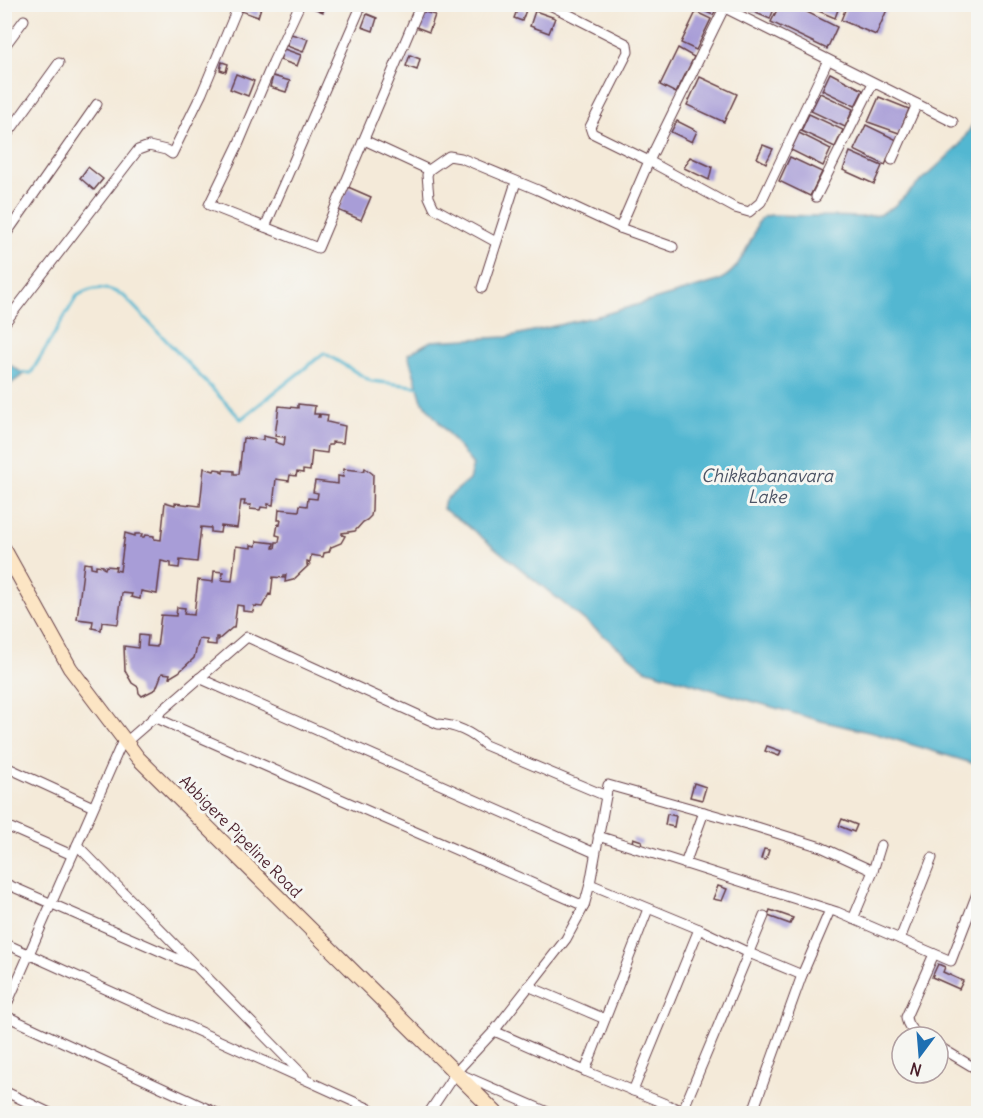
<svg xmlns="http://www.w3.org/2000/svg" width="983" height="1118" font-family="Delius,sans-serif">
	<rect width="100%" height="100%" fill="#f6f6f2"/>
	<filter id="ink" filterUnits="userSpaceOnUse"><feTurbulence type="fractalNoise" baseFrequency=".0167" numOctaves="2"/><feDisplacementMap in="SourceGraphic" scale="12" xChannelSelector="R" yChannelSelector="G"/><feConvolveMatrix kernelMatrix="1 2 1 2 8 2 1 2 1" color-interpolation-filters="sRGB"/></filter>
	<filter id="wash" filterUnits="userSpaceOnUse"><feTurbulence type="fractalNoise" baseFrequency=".008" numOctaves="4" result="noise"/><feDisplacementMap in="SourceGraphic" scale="24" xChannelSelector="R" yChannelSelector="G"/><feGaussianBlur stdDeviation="1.35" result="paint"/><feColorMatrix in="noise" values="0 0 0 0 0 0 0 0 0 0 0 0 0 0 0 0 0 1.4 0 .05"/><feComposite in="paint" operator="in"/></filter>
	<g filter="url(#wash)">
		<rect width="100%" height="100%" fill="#f4ead9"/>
		<!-- water -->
		<g fill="#53b7d1" stroke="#4e6b7e" stroke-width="1.5">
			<path d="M978,121V765L877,734L821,721L720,692L645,669L464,523L443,509L445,500L469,480L473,465L422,401L408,354L431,341L507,337L602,315L715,282C723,279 729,275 735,268C739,263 751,241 754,234C758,223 757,217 771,215L862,217L879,215L893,207L959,146L973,124Z"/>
			<path d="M4,360L7,363L24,374L5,388Z"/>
		</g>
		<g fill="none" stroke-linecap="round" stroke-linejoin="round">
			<!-- stream -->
			<path stroke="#53b7d1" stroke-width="3" d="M19,373H31L77,296C92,286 108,286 124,296L241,419L324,353L371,381L421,387"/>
		</g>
		<g id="blocks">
			<!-- building -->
			<g fill="#a89dd7">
				<path d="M243,4H262L258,17L241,11Z"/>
				<path d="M304,4H326L323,12Z"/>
				<path d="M702,4H719L713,15L700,9Z"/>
				<path d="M743,4H776L770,19L742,7Z"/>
				<path d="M780,4H791L837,27L827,49L771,22Z"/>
				<path d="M802,4H840L835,18Z"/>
				<path d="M847,5H889L876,35L841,20Z"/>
				<path d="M518,8L526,10L522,21L514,18Z"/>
				<path d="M421,11L435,15L429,32L416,27Z"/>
				<path d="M535,11L555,18L549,33L530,26Z"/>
				<path d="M696,12L711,19L696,50L681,43Z"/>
				<path d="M367,14L377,18L373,31L362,27Z"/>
				<path d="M291,34L308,39L303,52L287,46Z"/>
				<path d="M678,48L694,57L676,93L660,85Z"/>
				<path d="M284,49L301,55L297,66L280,60Z"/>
				<path d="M410,55L420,59L417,70L406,66Z"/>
				<path d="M222,62L228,64L226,72L220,70Z"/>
				<path d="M830,73L863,90L855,106L822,90Z"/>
				<path d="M236,74L254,81L248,96L230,89Z"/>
				<path d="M273,76L290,81L286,92L270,87Z"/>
				<path d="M700,77L737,94L724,122L687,105Z"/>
				<path d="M820,93L853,109L845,127L811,111Z"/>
				<path d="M879,97L909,109L899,133L868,122Z"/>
				<path d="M809,114L843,130L835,147L801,131Z"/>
				<path d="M677,121L697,131L692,142L671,132Z"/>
				<path d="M866,125L897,140L885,165L854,150Z"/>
				<path d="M799,133L831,149L823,166L791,150Z"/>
				<path d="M763,145L773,149L766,163L757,158Z"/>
				<path d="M850,152L882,166L874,184L843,170Z"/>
				<path d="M690,157L712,167L709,180L684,168Z"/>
				<path d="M790,157L822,172L810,196L779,181Z"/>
				<path d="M88,167L103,179L94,190L80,178Z"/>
				<path d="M348,187L371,197L361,220L338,210Z"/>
				<path d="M298,404L315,406L314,414H319L318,417H320V414L328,415L327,422L345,426L343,443L332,442V445H328L327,453L312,451L310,471L303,470V473L297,472L296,476L290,475L289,481L276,479L273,505L268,504V508L261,507L260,510L250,509L251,505H244L245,501H241L237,528L221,526L220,533L211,532V528L201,527L197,562L180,560L179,568L171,567V563L161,561L157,594L141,591L140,599L131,597L132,594L122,593L118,624L102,622L101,630L92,628L93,621L77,619L84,563L91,564V567L96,568V565L103,566V568L105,569L106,566L116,567L115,570L120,571L125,533L135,536V534H142L141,537H144L145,535L154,536V539L161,540L165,502L175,505V503L200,506L204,468L214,471L215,469L221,470V472L223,473V470L234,471V474H239L243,438L263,440V436L276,439L275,442L284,445L285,437L275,436L279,406L298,408Z"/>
				<path d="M365,468L373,474L372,510L371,516L367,520L363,522L355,531L342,533V535L345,536L341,543L331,547L329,552L324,553L323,557L311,555L310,562L307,561V565H309L293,580L285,582L286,575H284V578L273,577L271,595L269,594L262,607L254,606L253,612L243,611V606L237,605L234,628H232L218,640V637H216V645L207,644V640L199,639L194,658L179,672L169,678L170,674L162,673L156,689L142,696L139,693L138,687L132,683L125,671L124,646L138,648L139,635L148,636L147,646L157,647L161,615L176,616L177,607L185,608L184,614L194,615L198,580L213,582L214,571L223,572L222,580L232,581L236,546L251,548V545L256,546L257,541L274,543L273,548H275L276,542H279L280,536L276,535L278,524L280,525L281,520H278L279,509L299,511L300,505L307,506L308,498L317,499L318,493L313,492L315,481L338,484V476L343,477L344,469L364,471Z"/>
				<path d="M767,746L781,751L779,756L765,751Z"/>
				<path d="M694,783L706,787L702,800L690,797Z"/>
				<path d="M667,814L676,816L674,827L665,825Z"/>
				<path d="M842,819L857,825L854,832L839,826Z"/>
				<path d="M633,838L642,841L641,845L632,842Z"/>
				<path d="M764,849L769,850L766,860L761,859Z"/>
				<path d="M718,886L727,889L722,901L713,899Z"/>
				<path d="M770,910L793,918L790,924L768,916Z"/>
				<path d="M938,964L945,967L943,972L963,981L959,989L932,977Z"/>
			</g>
		</g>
	</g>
	<g filter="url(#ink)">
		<use href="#blocks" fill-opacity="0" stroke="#643d45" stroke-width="1.5"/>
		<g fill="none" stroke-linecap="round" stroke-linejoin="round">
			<!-- minor casing -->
			<g stroke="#643d45" stroke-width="11">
				<g id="minor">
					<path d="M300,4L273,62L238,145L209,205L318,248L421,4"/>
					<path d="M548,4L627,44L628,52L590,127L592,133L649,161L726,4"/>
					<path d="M725,8L953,122"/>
					<path d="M4,47L24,20"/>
					<path d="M4,139L59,63"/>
					<path d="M364,140L429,170"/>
					<path d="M892,160L917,104"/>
					<path d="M816,197L873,83"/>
					<path d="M265,227L362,4"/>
					<path d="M620,228L649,161L735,208L749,212L761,202L828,60"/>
					<path d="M4,237L97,104"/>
					<path d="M496,242L434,208L429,197L427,175L429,170L449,156L461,158L538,190L620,228L673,247"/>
					<path d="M482,288L516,182"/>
					<path d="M4,324L138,150L149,146L166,150L172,154L202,93L239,4"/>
					<path d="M199,678L595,853"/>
					<path d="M154,717L584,906"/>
					<path d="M126,742L247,637L438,724C457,725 471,732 485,745L606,796"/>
					<path d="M4,766L91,806"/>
					<path d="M4,825L72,855"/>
					<path d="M598,836L837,912L951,961L978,891"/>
					<path d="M77,845L304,1076"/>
					<path d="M685,864L704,812"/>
					<path d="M4,883L192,965"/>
					<path d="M590,884L699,929L749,953L802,975L830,910"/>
					<path d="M853,919L873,871L881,845"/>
					<path d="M900,939L932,858"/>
					<path d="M4,943L381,1114"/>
					<path d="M528,986L605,1019"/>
					<path d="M4,1011L124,738"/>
					<path d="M4,1015L219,1114"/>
					<path d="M494,1031L585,1071L690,1114"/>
					<path d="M922,1037C914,1032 907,1027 906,1017L934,954"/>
					<path d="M938,1046L978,1070"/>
					<path d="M585,1071L648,909"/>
					<path d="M460,1074L552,1114"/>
					<path d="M4,1091L52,1114"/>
					<path d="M633,1091L699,929"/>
					<path d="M683,1110L764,916"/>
					<path d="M428,1114L456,1072L494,1031L566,939L584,906L590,884L608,785L757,827L821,847L873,871"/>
					<path d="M752,1114L802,975"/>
				</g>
			</g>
			<!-- secondary casing -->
			<g stroke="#643d45" stroke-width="16">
				<path id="secondary" d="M4,549L70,668L138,758L497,1114"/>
			</g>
			<!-- minor -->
			<use href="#minor" stroke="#fff" stroke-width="9"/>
			<!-- secondary -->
			<use href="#secondary" stroke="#fce5c4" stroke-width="14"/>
		</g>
	</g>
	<g text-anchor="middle" stroke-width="6" stroke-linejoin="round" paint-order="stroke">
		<!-- street labels -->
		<g font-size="16" fill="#4a1f2b" stroke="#f6f6f2">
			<text transform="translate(241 836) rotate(45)" y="6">Abbigere Pipeline Road</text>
		</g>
		<!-- water labels -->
		<g font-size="18" font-style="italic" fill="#4d5465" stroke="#f6f6f2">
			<text x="767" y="482">Chikkabanavara<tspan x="767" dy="21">Lake</tspan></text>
		</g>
	</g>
	<!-- margin -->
	<rect width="983" height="1118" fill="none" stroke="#f6f6f2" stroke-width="24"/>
	<!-- north arrow -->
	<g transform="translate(920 1055) rotate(196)"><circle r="28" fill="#f6f6f2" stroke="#b1a0a2" stroke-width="1.5"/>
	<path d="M0-4.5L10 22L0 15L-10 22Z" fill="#1f6fb2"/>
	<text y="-9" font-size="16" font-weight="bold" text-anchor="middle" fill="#4a1f2b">N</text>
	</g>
</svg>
